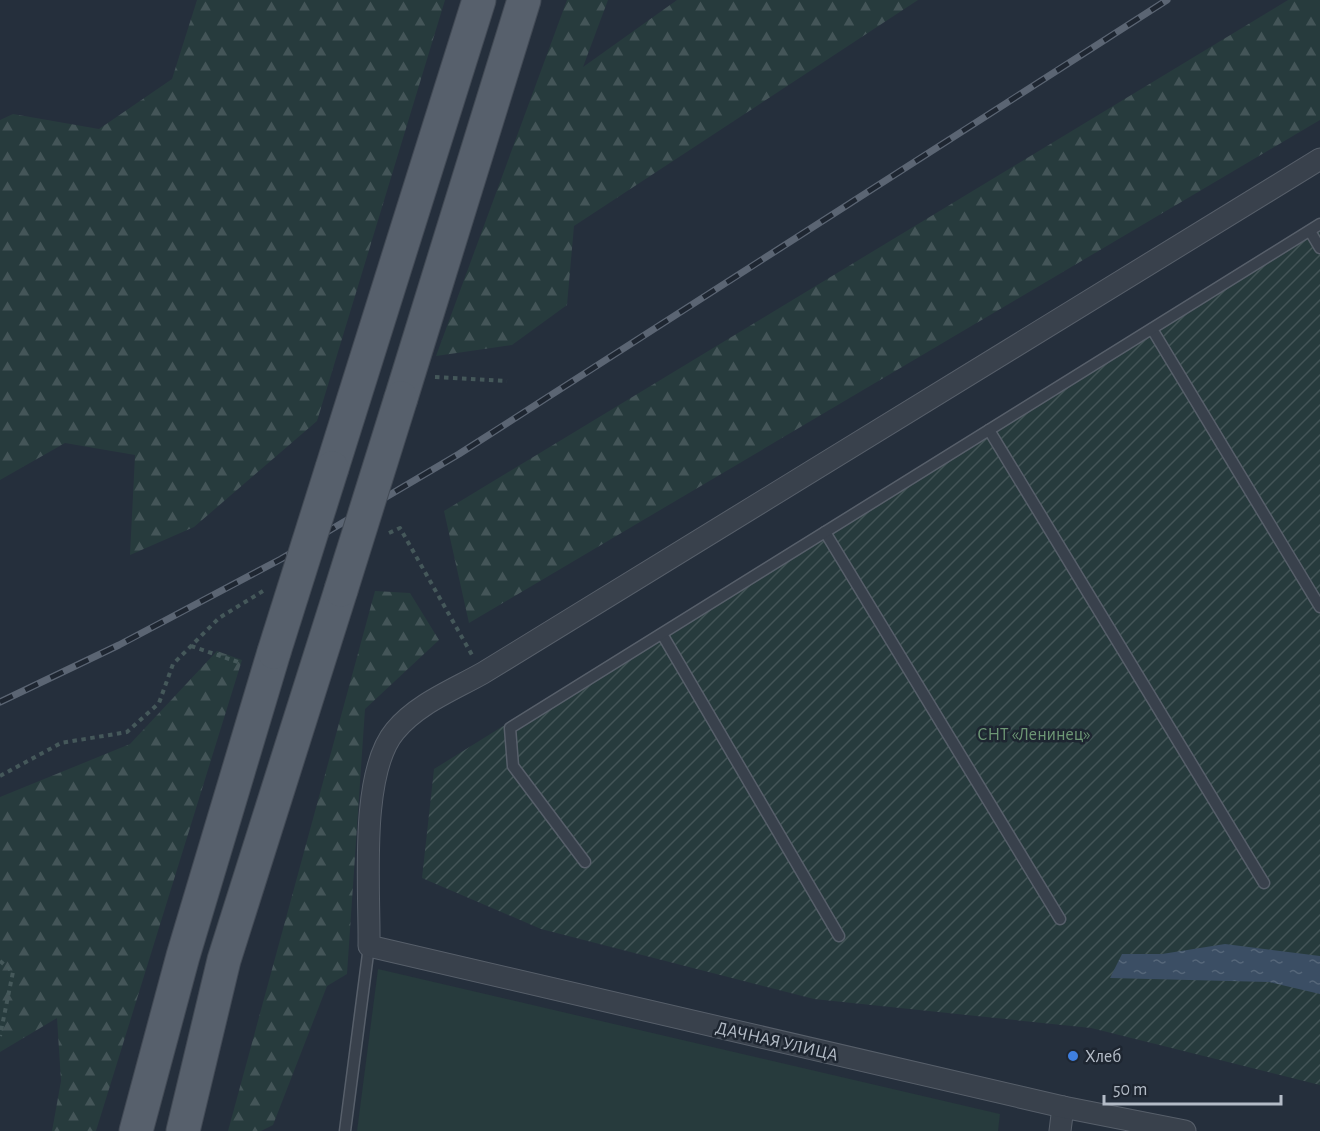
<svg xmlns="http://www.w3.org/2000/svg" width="1320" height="1131" font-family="'Alegreya Sans',sans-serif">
	<defs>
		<pattern id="forest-firs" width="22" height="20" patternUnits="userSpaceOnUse" patternTransform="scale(1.5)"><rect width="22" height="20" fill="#273b3d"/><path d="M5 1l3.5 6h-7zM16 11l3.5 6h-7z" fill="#445558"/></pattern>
		<pattern id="garden-furrows" width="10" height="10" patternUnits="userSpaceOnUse" patternTransform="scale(1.5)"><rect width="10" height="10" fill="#273b3d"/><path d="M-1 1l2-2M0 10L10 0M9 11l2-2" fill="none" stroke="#445558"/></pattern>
		<pattern id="water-ripples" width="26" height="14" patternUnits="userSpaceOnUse" patternTransform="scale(1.5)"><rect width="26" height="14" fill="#3b4e64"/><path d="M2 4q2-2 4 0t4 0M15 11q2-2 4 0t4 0" fill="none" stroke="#556679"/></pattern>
	</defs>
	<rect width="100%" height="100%" fill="#252f3c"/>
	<!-- grass -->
	<path fill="#273b3d" d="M378,969L1000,1114L998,1131H357Z"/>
	<!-- forest -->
	<g fill="url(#forest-firs)">
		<path d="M197,0H445L317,421L194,527L130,555L135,455L65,443L0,480V120L13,114L99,129L172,79Z"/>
		<path d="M567,0H608L583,67L677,0H918L574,226L567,305L512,345L436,356Z"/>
		<path d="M1288,0H1320V120L469,623L444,511Z"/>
		<path d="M375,591L410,593L439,640L365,709L347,974L327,986L273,1125L261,1131H228Z"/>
		<path d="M217,651L242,660L96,1131H52L61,1081L57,1018L0,1052V797L130,744Z"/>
	</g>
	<!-- garden -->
	<path fill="url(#garden-furrows)" d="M1320,218V1085L1091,1028L814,999L541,929L422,878L434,769Z"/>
	<!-- water -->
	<path fill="url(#water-ripples)" d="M1225,944L1320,956V994L1269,982L1110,978L1122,954H1162Z"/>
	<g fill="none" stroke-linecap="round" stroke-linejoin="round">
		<!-- service casing -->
		<g stroke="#575f6a" stroke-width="13">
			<g id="service">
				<path d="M1310,231L1320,248"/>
				<path d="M1152,329L1320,607"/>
				<path d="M989,430L1264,883"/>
				<path d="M825,532L1060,919"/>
				<path d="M662,634L839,936"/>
				<path d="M585,862L513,766L510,728L1320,224"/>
				<path d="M345,1131L369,946"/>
			</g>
		</g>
		<!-- minor casing -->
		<g stroke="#575f6a" stroke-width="23">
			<g id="minor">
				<path d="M1060,1131L1063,1107"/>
				<path d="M1185,1131L1063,1107L369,946C370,891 359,774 395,731C417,704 453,690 483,673L1320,159"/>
			</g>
		</g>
		<!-- primary casing -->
		<g stroke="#424a55" stroke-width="35">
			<g id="primary">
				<path d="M401,398L524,0"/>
				<path d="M332,468L479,0"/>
				<path d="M136,1131L183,956L274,652"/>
				<path d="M183,1131L224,960L341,590"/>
			</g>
		</g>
		<!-- path -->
		<g stroke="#45585a" stroke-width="4" stroke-dasharray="4.5 4.5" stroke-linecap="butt">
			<path d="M435,377L507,381"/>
			<path d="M389,533L400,528L472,655"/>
			<path d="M191,646L241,663"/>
			<path d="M0,776L61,743L127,732L159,703L173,664L219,618L263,591"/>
			<path d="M0,961L13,972L0,1036"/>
		</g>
		<!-- service -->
		<use href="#service" stroke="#39414c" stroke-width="10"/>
		<!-- minor -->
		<use href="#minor" stroke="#39414c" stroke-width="21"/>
		<!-- primary -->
		<use href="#primary" stroke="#57606c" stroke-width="33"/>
		<!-- rail casing -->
		<g stroke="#5b6573" stroke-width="7">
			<path id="rail" d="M0,702L119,645L281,559L459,454L1167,0"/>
		</g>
		<!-- rail -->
		<use href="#rail" stroke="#1e2631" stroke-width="4.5" stroke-dasharray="14" stroke-linecap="butt"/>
		<!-- primary-bridge casing -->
		<g stroke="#424a55" stroke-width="35" stroke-linecap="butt">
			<g id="primary-bridge">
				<path d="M341,590L401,398"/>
				<path d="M274,652L332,468"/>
			</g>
		</g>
		<!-- primary-bridge -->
		<use href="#primary-bridge" stroke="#57606c" stroke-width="33"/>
	</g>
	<!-- markers -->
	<circle fill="#3f7fe0" stroke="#1e2631" stroke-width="2" cx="1073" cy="1056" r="6"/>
	<g text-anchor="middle" stroke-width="5" stroke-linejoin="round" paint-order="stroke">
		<!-- park labels -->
		<g font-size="18" fill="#6d9775" stroke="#1e2631">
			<text x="1034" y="740">СНТ «Ленинец»</text>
		</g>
		<!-- street labels -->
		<g font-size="18" fill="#b4bcc7" stroke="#1e2631">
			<text transform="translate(777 1041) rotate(13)" y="6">ДАЧНАЯ УЛИЦА</text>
		</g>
		<!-- poi labels -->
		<g font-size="18" fill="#b4bcc7" stroke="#1e2631" text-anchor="start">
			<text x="1085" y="1062">Хлеб</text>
		</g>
	</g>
	<!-- scale -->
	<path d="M1104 1095v9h177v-9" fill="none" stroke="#b4bcc7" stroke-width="3"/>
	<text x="1113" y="1095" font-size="18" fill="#b4bcc7" stroke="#1e2631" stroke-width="4.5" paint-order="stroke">50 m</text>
</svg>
